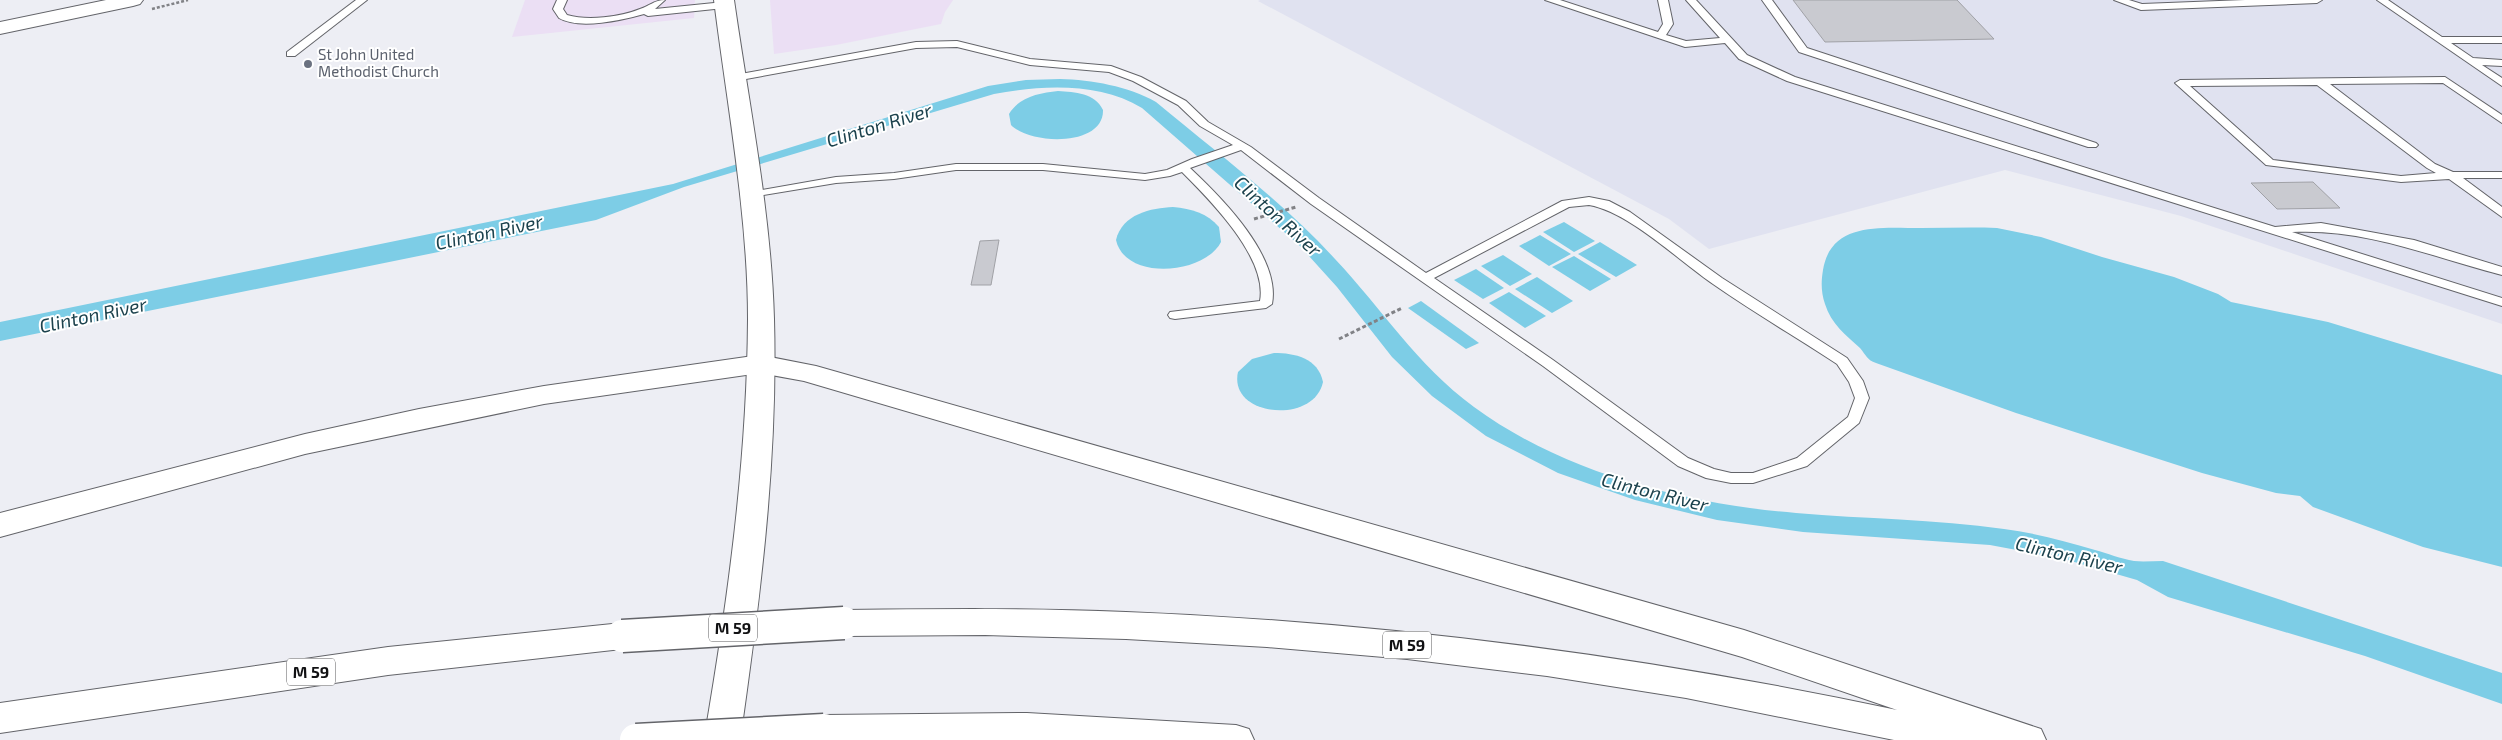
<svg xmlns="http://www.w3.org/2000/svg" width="2502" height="740" font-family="'Exo 2',sans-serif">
	<rect width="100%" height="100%" fill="#edeef4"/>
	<!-- commercial -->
	<g fill="#ebdff4">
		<path d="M525,0H695L694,18L512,37Z"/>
		<path d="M770,0H953L945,12L941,24L836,45L774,54Z"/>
	</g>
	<!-- built -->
	<path fill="#e0e2f0" d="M1260,0H2502V324L2181,216L2005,170L1709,249L1669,219L1258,1Z"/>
	<!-- water -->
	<g fill="#7dcde6">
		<path d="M1060,79C1092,80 1128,86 1156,102C1216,152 1283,202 1335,259C1383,310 1416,364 1474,407C1564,473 1685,504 1796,513C1865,519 1935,519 2004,529C2035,533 2065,541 2095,550C2107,553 2121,559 2134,561C2143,562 2153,561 2163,561L2502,673V704L2365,656L2168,597L2137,580L2064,559L1990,545L1803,532L1717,520L1635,500L1558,473L1486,436L1432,396L1392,357L1337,287L1299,245L1142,108C1099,82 1042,85 994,94L684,187L596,220L0,341V322L673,184L988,86L1026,80Z"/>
		<path d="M1058,91C1075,92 1095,93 1103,110C1104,147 1030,145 1011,125L1009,114C1019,97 1039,93 1058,91Z"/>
		<path d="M1173,207C1192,209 1207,213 1219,227L1221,242C1204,275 1125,281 1116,240C1122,214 1151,208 1173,207Z"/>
		<path d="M1564,222L1595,241L1574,252L1543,232Z"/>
		<path d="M1997,228L2041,237L2102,257L2174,277L2218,294L2231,302L2328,322L2502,375V567L2423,547L2313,507L2300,496L2276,493L2202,473L2016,413L1876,363C1867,360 1866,355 1860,348C1846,335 1831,324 1825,304C1821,292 1821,282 1823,270C1831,221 1882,228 1921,228C1946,228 1972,227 1997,228Z"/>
		<path d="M1540,235L1571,254L1549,266L1519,246Z"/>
		<path d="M1600,242L1637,265L1616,277L1578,254Z"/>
		<path d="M1503,255L1532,274L1510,286L1481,266Z"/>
		<path d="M1574,256L1611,279L1590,291L1552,267Z"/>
		<path d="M1476,269L1504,288L1483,299L1454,280Z"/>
		<path d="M1537,277L1573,301L1552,313L1515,289Z"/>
		<path d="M1509,292L1546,316L1525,328L1489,303Z"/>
		<path d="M1421,301L1479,343L1466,349L1408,308Z"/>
		<path d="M1274,353C1295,353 1318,358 1323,382C1314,425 1228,417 1238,372L1252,359Z"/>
	</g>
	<!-- building -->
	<g fill="#c9cad0" stroke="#a0a1a6">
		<path d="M1793,0H1957L1994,39L1825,42Z"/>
		<path d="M2313,182L2340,208L2277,209L2251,183Z"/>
		<path d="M999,240L991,285H971L980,241Z"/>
	</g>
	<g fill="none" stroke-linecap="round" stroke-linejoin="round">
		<!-- service casing -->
		<g stroke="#636469" stroke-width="2">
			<g id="service">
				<path d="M356,0H367L295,56H287V52Z"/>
				<path d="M557,0H567L563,9L567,15C588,21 620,17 640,9C650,6 654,0 665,0L655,9L724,2L729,5L724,8L648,16L644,14C623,20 579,30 559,18L553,9Z"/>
				<path d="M1545,0H1560L1658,32L1663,24L1658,0H1668L1673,24L1666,35L1686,41L1720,38L1686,0H1696L1747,55L1795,77L2275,227L2321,223L2414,240L2502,267V275C2432,257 2366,228 2292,232L2502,298V306L1787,81L1739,59L1725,43L1685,47Z"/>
				<path d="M1762,0H1772L1807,48L2096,143L2098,145L2096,147H2088L1799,52Z"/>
				<path d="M2114,0H2129L2142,4L2245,0H2322L2317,3L2141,10Z"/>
				<path d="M2377,0H2388L2442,37H2502V43H2451L2473,58L2502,60V66L2482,65L2502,78V86Z"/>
				<path d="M957,41L1030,59L1111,66L1141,77L1186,101L1208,122L1251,147L1319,198L1426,273L1562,201L1589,197L1609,201L1630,212L1722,278L1847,358L1863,381L1869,398L1859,423L1807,466L1753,483H1731L1706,478L1678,466L1543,366L1311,204L1241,150L1190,168C1222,198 1281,257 1272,304L1266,308L1175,319L1170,318L1168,315L1170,312L1260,301C1268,258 1210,200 1182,172L1170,176L1145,180L1043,170H956L894,179L836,183L746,198L744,196L750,192L836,177L894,173L956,164H1043L1145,174L1167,170L1192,159L1233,145L1200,126L1178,105L1133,81L1109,72L1030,65L957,47L916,48L735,81L730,78L735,75L916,42ZM1589,205C1629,212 1678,260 1713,284C1753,312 1796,337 1837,364L1849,382L1855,398L1848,417L1797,458L1753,473H1731L1714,469L1688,458L1553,360L1434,278L1569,207Z"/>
				<path d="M2445,77L2502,115V123L2443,83L2330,84L2435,164L2453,172H2502V178H2463L2502,207V217L2449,179L2401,182L2266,165L2175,83L2180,80ZM2317,85L2427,168L2436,173L2401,176L2273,160L2190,86Z"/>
			</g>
		</g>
		<!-- secondary casing -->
		<g stroke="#636469" stroke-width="2">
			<g id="secondary">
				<path d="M106,0H143L140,4L133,6L0,34V22Z"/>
				<path d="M714,0H734C749,105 771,212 774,319C778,460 760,600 740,740H704C728,600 747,462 748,319C748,215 727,104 714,0Z"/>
			</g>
		</g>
		<!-- motorway casing -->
		<g stroke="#636469" stroke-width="2">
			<g id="motorway">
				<path d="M760,355L816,366L1744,630L2041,729L2046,740H1894L1686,698L1547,676L1407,659L1267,647L1126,639L985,635L844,636L832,632L827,623L832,614L844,610C938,609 1032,608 1126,612C1385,622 1643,656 1897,710L1742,657L804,381L760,373L544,404L305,454L0,537V513L305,434L419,409L544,386Z"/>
				<path d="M622,623L634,626L639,636L634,646L622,649L388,675L0,733V703L388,647Z"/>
				<path d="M1027,713L1236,725L1249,729L1254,740H811L806,730L811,719L824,715Z"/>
			</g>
		</g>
		<!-- path-far1 -->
		<path stroke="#818286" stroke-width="2.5" stroke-dasharray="3 2" stroke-linecap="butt" d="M152,9L188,0"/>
		<!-- path -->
		<g stroke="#818286" stroke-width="3" stroke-dasharray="4 2.5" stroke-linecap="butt">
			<path d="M1254,219L1296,207"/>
			<path d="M1339,339L1402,308"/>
		</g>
		<!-- service -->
		<use href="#service" fill="#fff" fill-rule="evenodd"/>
		<!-- secondary -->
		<use href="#secondary" fill="#fff" fill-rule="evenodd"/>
		<!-- motorway -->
		<use href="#motorway" fill="#fff" fill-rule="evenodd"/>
		<!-- motorway-bridge casing -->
		<g stroke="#636469" stroke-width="35" stroke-linecap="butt">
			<g id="motorway-bridge">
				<path d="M622,636L844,623"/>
				<path d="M636,740L824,730"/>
			</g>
		</g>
		<!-- motorway-bridge -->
		<use href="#motorway-bridge" stroke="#fff" stroke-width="32"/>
	</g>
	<!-- markers -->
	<circle fill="#6b7280" stroke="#fff" stroke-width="2" cx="308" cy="64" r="5"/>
	<g text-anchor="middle" stroke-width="4" stroke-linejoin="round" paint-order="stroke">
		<!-- far-worship labels -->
		<g font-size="15" fill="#5b616d" stroke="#fff" text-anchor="start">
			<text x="318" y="60">St John United<tspan x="318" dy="17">Methodist Church</tspan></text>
		</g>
		<!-- shield labels -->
		<g fill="#fff" stroke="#58585a" stroke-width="1">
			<rect x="709" y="614.5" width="48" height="27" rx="4"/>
			<rect x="1383" y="631.5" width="48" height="27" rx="4"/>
			<rect x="287" y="658.5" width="48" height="27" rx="4"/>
		</g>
		<g font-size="16" font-weight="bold" fill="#111113">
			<text x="733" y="634">M 59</text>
			<text x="1407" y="651">M 59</text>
			<text x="311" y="678">M 59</text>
		</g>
		<!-- water labels -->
		<g font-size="19" font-style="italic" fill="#1c424d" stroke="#fff">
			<text transform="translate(879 125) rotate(-17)" y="7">Clinton River</text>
			<text transform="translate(1278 216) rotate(42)" y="7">Clinton River</text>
			<text transform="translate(489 232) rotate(-12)" y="7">Clinton River</text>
			<text transform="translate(93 315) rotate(-12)" y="7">Clinton River</text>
			<text transform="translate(1655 492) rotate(14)" y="7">Clinton River</text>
			<text transform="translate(2069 555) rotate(13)" y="7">Clinton River</text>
		</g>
	</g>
</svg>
